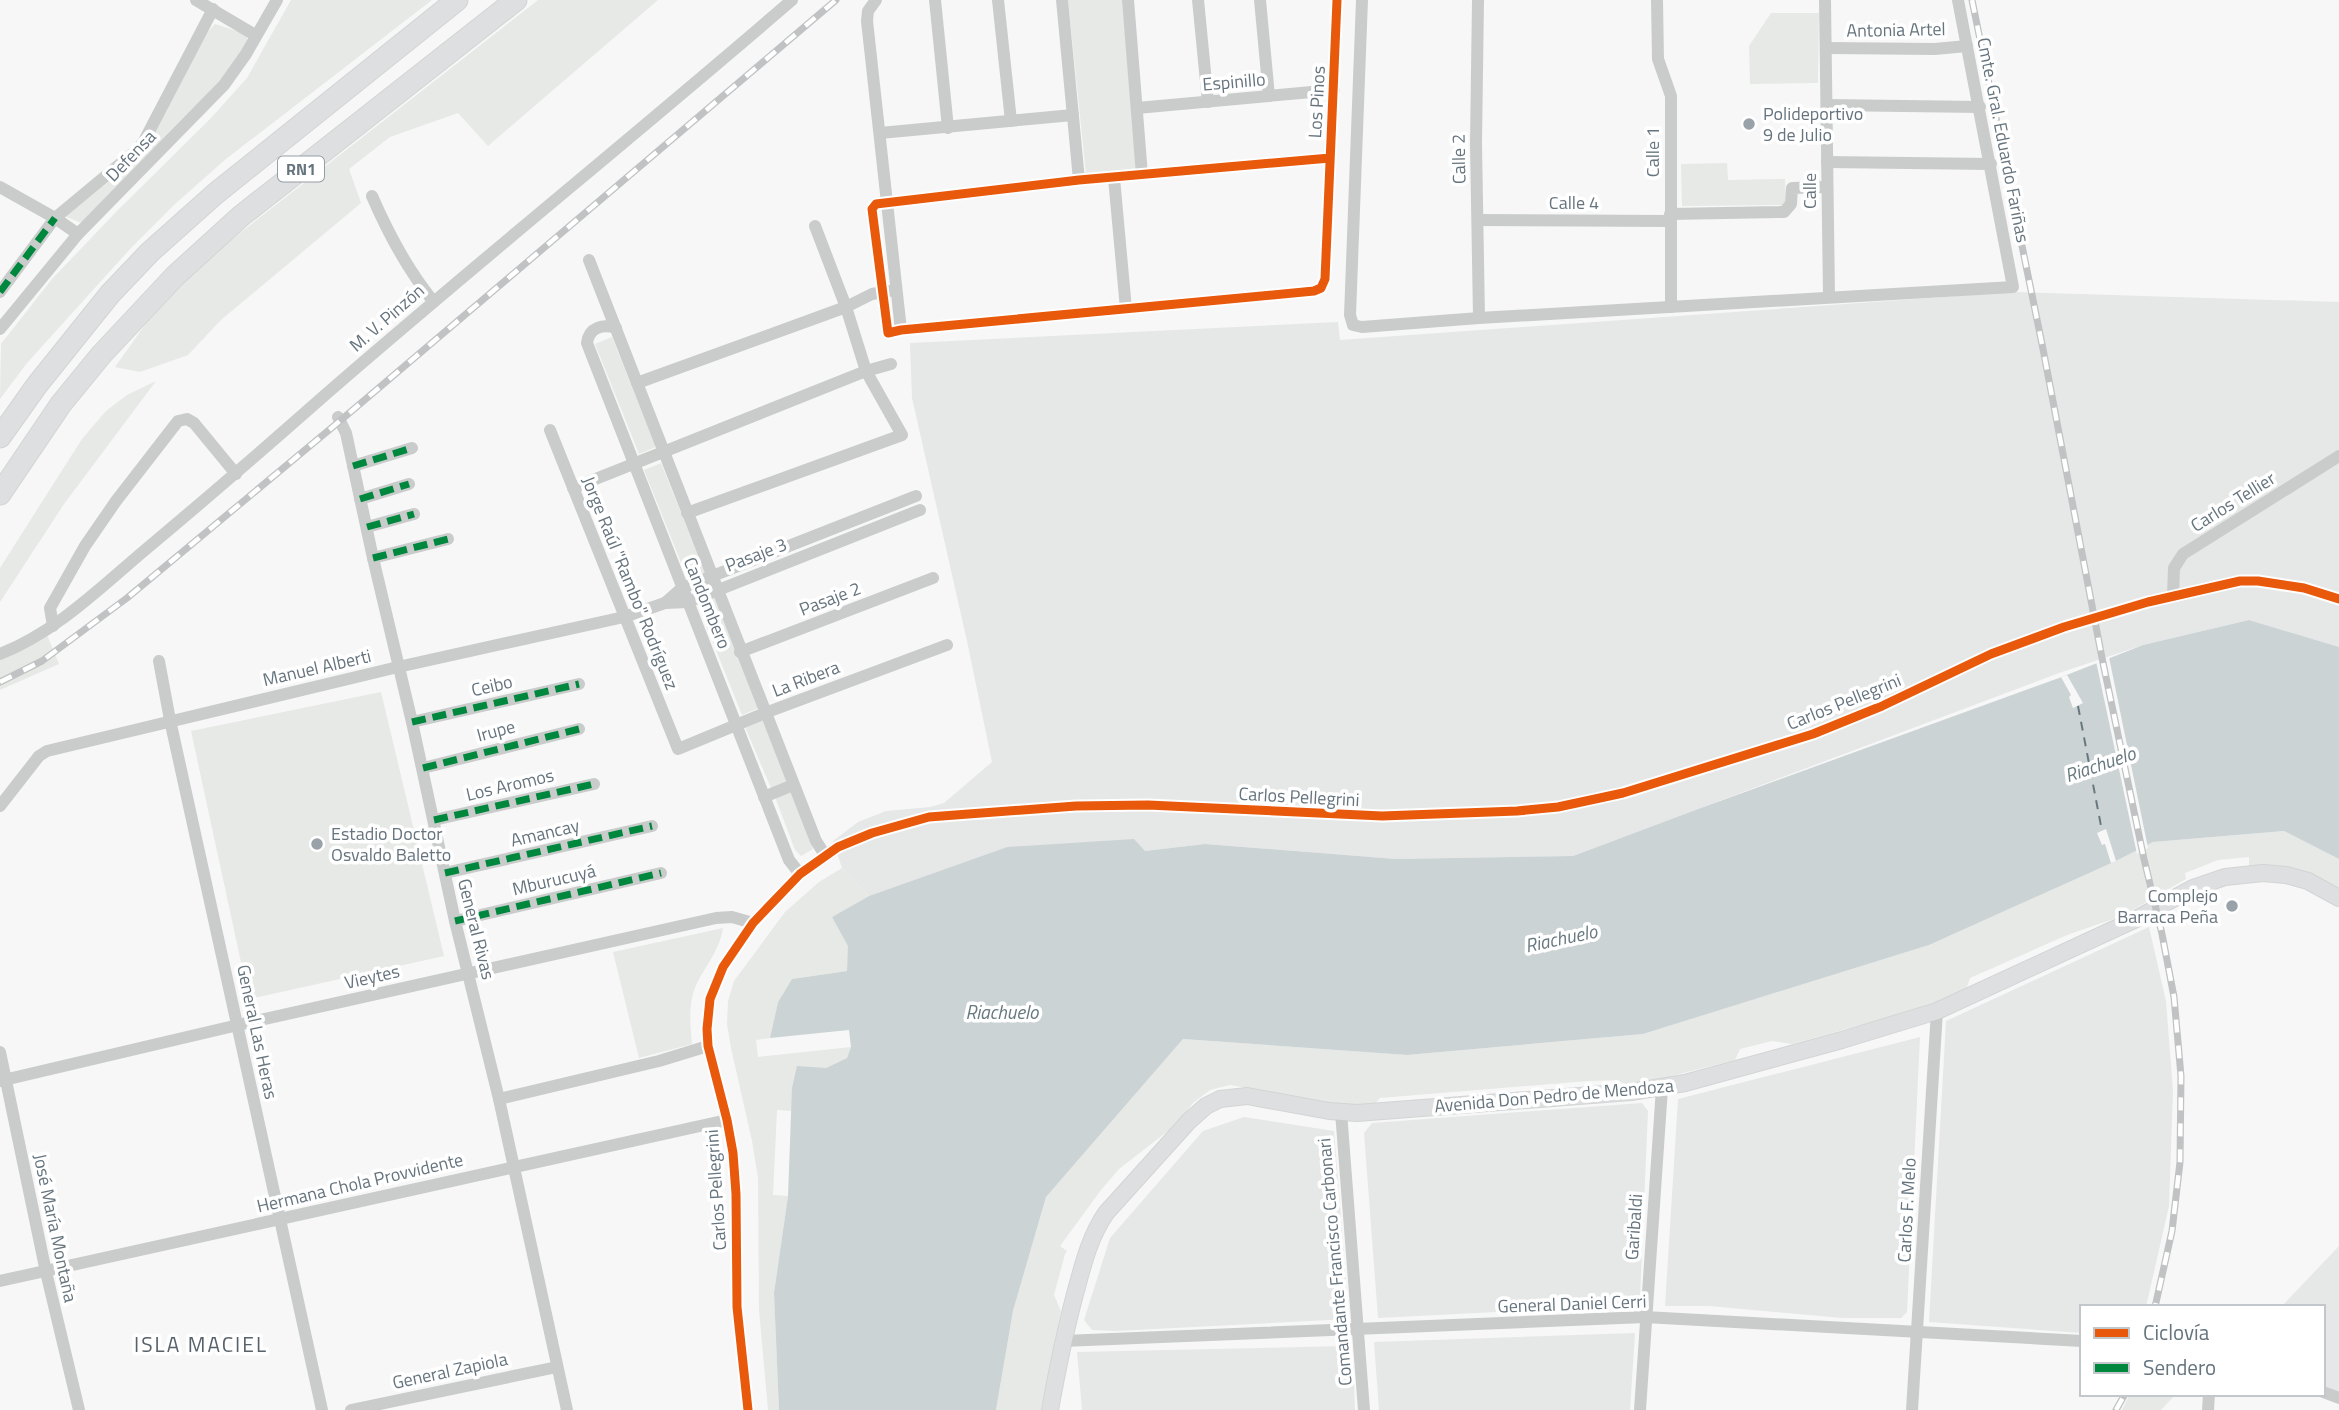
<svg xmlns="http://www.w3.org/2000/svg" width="2339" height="1410" font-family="'Titillium Web',sans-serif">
	<rect width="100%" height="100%" fill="#f7f7f7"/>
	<!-- built -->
	<g fill="#e6e7e7">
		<path d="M2014,292L2339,302V647L2249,620L2143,645L2059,673L1573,856L1396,859L1205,844L1145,851L1007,847L869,896L842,868L833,841L858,822L886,811L930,807L944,803L992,762L967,641L912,398L910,343L1338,322L1340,340Z"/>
		<path d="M2149,927L2166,1001L2173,1091L2169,1206L2146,1307H2082V1333L1929,1322L1946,1021Z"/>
		<path d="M1920,1037L1907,1312L1901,1318H1842L1709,1306H1665L1678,1099Z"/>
		<path d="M1642,1103L1648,1111L1640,1299L1637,1305L1378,1318L1364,1133L1372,1123Z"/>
		<path d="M1244,1117L1334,1131L1349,1319L1116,1331L1092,1330L1084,1320L1110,1238L1203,1131Z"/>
		<path d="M2339,1246V1392L2323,1387V1307H2281Z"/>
		<path d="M1635,1333L1630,1410H1379L1374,1342Z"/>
		<path d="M1345,1346L1353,1358L1355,1410H1082L1077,1352Z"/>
	</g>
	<!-- green -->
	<g fill="#e6e9e5">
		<path d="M291,0H432L226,159L175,204L131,248L27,363L0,399L1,344L52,279L116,212L210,119L247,78Z"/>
		<path d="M538,0H658L488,146L458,113L390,137L349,169L361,203L221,320L188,355L140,372L115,367L152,315L187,277L217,251Z"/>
		<path d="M1068,0H1122L1139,168L1086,174Z"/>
		<path d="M1771,13H1819L1818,83L1750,84L1749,46Z"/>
		<path d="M215,24L243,33L247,37V43L229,73L85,222H79L62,215L144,152L204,36Z"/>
		<path d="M1727,163L1728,180L1785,179L1786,205L1682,206L1681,164Z"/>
		<path d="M612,337L656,447L639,454L595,344Z"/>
		<path d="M156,381L64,504L0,602V568L82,439L106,411L127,395Z"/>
		<path d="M661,463L705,573L688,580L644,470Z"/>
		<path d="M715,598L759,708L742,715L698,605Z"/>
		<path d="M47,635L59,664L0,690V657Z"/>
		<path d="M381,692L444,956L249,999L191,731Z"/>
		<path d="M762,720L788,781L771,788L745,727Z"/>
		<path d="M792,790L813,849L801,856L795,850L775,797Z"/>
		<path d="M2284,831L2339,859V890L2277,867L2249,866V857L2218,860L2185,873L2186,879L2122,916L2067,935L1970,978L1966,990L1926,1007L1792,1044L1772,1041L1740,1049L1735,1060L1628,1087L1618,1080L1588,1081L1380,1098L1373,1106L1340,1104L1230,1085L1210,1090L1193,1103L1177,1124L1119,1169L1101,1190L1060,1246L1067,1251L1065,1254L1054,1295L1061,1311L1041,1410H996L1013,1311L1046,1197L1183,1039L1407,1055L1643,1034L1929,945L2116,861L2153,842Z"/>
		<path d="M842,868L869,896L832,917L849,946L847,971L792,979L778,1002L770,1038L756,1040L758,1057L851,1047L847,1058L826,1068L792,1088V1111L777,1110L773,1195L788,1196L774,1293L779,1410H768L759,1310L758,1178L752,1141L731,1048L727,1024L728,1001L734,981L785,912L819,882Z"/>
		<path d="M723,928C720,949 706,965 697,983C688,1002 690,1023 692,1044L639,1058L613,952Z"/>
		<path d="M2130,1394H2176L2161,1410H2122Z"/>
	</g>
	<!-- water -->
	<path fill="#ccd3d5" d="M2249,620L2339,647V859L2284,831L2153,842L2116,861L1929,945L1643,1034L1407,1055L1183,1039L1046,1197L1013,1311L996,1410H779L774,1293L788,1196L792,1088L797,1066L826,1068L847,1058L851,1047L849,1030L770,1038L778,1002L792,979L847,971L848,946L832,917L869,896L1007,847L1134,839L1145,851L1205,844L1396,859L1573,856L1698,809L2059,678L2143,645Z"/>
	<!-- pier -->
	<g fill="#f7f7f7">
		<path d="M2109,657L2148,848L2137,854L2096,661Z"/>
		<path d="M2067,675L2083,703L2073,708L2069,697L2071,695L2061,677Z"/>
		<path d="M2106,829L2116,861L2111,863L2105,844L2102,845L2097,833Z"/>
	</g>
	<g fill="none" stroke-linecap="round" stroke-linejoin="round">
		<!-- ferry -->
		<path stroke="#67797f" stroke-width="2" stroke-dasharray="9 7" stroke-linecap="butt" d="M2078,706L2102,831"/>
		<!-- secondary casing -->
		<g stroke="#d3d4d5" stroke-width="18">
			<path id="secondary" d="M1050,1410C1057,1371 1065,1332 1075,1294C1083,1265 1089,1238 1106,1213L1189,1121L1206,1106L1220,1099L1247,1096L1329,1111L1357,1113L1631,1092L1685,1083L1842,1040L1937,1011L2136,919L2193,888L2225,877L2263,873L2286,875L2308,881L2339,898"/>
		</g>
		<!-- motorway casing -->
		<g stroke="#d3d4d4" stroke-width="23">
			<g id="motorway">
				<path d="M0,437L37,385L110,294L150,252L215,194L457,0"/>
				<path d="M0,494L61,404L101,355L175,276L241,216L516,0"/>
			</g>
		</g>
		<!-- minor -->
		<g stroke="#cacccc" stroke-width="12">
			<path d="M196,0L255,35"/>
			<path d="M876,0L868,11L867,21L901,330"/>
			<path d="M935,0L948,128"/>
			<path d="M998,0L1011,121"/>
			<path d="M1062,0L1079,180"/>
			<path d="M1128,0L1142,175"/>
			<path d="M1198,0L1208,102"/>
			<path d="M1260,0L1269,96"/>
			<path d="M1362,0L1350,315L1353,325L1362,327L1479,318L2013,287L1958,0"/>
			<path d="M1478,0L1476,143L1479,318"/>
			<path d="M1657,0L1658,59L1671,96V307"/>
			<path d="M1825,0L1829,297"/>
			<path d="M1826,48L1935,49L1967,46"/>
			<path d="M1827,105L1980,107"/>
			<path d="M1137,108L1334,90"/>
			<path d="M880,133L1073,115"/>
			<path d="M1330,158L1079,180L876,204L872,209L888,333L901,330L1314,291L1321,288L1325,279L1337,0"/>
			<path d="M1827,162L1991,164"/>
			<path d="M1114,178L1126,309"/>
			<path d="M0,187L55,218L78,234"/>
			<path d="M372,196C388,233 407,269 433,301"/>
			<path d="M1670,214L1784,212L1791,204L1792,188L1827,187"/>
			<path d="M1478,220L1670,221"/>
			<path d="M589,260L816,841L825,855"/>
			<path d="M0,292L55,218L138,149L144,141L213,9"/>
			<path d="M616,328C603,324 589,327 587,343L789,860L800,874"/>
			<path d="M0,329L78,234L224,85L246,54L277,0"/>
			<path d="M637,383L846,307L872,294L889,291"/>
			<path d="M338,417L346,433L373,558L412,722L455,921L499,1099L567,1410"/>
			<path d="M550,430L678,749L765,713L947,645"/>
			<path d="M353,466L412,448"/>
			<path d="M573,488L866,371L891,364"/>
			<path d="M360,499L409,484"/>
			<path d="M687,513L902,435L866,371L846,307L815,226"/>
			<path d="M367,527L414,514"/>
			<path d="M373,558L448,539"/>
			<path d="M2173,596L2174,568L2183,554L2339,456"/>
			<path d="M665,603L682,588L916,496"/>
			<path d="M53,626L50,608L85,546L116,501L178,421L187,419L194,423L236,474"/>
			<path d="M740,652L933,578"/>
			<path d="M0,654C56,632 100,588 145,550C206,499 266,447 325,395C479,261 638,133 792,0"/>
			<path d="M159,661L170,720L322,1410"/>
			<path d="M412,722L579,684"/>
			<path d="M423,768L579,729"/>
			<path d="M764,797L793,785"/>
			<path d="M0,806L39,756L47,751L398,667L624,617L665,603L688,602L920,510"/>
			<path d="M434,820L594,784"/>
			<path d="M445,873L652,826"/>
			<path d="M455,921L661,873"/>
			<path d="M0,1052L46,1272L79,1410"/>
			<path d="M0,1081L238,1025L716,918L732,917L753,923"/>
			<path d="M499,1099L659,1061L708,1046"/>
			<path d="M1341,1112L1364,1410"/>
			<path d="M0,1281L727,1120"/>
			<path d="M1063,1341L1645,1317L2082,1341"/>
			<path d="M2323,1392L2339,1398"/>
			<path d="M351,1410L557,1367"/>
			<path d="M748,1410L737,1307L736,1194L733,1153L727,1120L708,1046L707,1029L710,999L723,967L753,923L800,874L838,847L872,833L929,817L1076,806L1148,805L1382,816L1517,811L1558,807L1623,793L1813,734L1882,706L1991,654L2064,627L2148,602L2240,581H2258L2304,588L2339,599"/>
			<path d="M1640,1410L1662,1088"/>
			<path d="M1912,1410L1937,1011"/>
			<path d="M2208,1410L2209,1394"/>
		</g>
		<!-- secondary -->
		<use href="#secondary" stroke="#dedfe0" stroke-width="16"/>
		<!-- motorway -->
		<use href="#motorway" stroke="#dedfe0" stroke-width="21"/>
		<!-- rail casing -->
		<g stroke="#c1c2c3" stroke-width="7">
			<g id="rail">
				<path d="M1972,0L2043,349L2102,658L2144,859L2162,934L2174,997L2181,1076L2180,1162L2172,1231L2155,1307"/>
				<path d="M0,682L42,661L127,598L341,420L836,0"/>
				<path d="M2116,1410L2125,1394"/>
			</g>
		</g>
		<!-- rail -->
		<use href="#rail" stroke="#fff" stroke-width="4.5" stroke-dasharray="13" stroke-linecap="butt"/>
		<!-- quiet -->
		<g stroke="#00873e" stroke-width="7" stroke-dasharray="14 7" stroke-linecap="butt">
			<path d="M0,292L55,218"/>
			<path d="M353,466L412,448"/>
			<path d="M360,499L409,484"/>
			<path d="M367,527L414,514"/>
			<path d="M373,558L448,539"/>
			<path d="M412,722L579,684"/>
			<path d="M423,768L579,729"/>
			<path d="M434,820L594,784"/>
			<path d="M445,873L652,826"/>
			<path d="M455,921L661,873"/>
		</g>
		<!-- cycleway casing -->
		<g stroke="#fff" stroke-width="13">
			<g id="cycleway">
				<path d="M1330,158L1079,180L876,204L872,209L888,333L901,330L1314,291L1321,288L1325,279L1337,0"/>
				<path d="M748,1410L737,1307L736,1194L733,1153L727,1120L708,1046L707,1029L710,999L723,967L753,923L800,874L838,847L872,833L929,817L1076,806L1148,805L1382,816L1517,811L1558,807L1623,793L1813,734L1882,706L1991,654L2064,627L2148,602L2240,581H2258L2304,588L2339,599"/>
			</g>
		</g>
		<!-- cycleway -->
		<use href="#cycleway" stroke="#e8590c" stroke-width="9"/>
	</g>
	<!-- markers -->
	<g fill="#99a2a8" stroke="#fff" stroke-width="2.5">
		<circle cx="1749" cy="124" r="7"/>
		<circle cx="317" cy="844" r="7"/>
		<circle cx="2232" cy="906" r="7"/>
	</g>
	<g text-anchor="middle" stroke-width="7" stroke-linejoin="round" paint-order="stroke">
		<!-- shield labels -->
		<rect fill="#fff" stroke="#949ea5" stroke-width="2" x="278" y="156.5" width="46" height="25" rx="5"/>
		<g font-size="16" font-weight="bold" fill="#66747e">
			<text x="301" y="175">RN1</text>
		</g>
		<!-- street labels -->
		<g font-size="18" fill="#66747e" stroke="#fff">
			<text transform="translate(1896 30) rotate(-1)" y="6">Antonia Artel</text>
			<text transform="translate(1234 82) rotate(-5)" y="6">Espinillo</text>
			<text transform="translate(1317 102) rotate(-87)" y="6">Los Pinos</text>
			<text transform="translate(2003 140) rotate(79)" y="6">Cmte. Gral. Eduardo Fariñas</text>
			<text transform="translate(1653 152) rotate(-90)" y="6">Calle 1</text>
			<text transform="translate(131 156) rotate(-46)" y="6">Defensa</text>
			<text transform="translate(1459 159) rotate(-91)" y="6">Calle 2</text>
			<text transform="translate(1810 191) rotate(-90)" y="6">Calle</text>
			<text x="1574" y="209">Calle 4</text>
			<text transform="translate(387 318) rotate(-41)" y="6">M. V. Pinzón</text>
			<text transform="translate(2233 502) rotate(-32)" y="6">Carlos Tellier</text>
			<text transform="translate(756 555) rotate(-21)" y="6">Pasaje 3</text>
			<text transform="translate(630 583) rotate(68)" y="6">Jorge Raúl "Rambo" Rodríguez</text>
			<text transform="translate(830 599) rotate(-21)" y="6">Pasaje 2</text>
			<text transform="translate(707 603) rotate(68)" y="6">Candombero</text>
			<text transform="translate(317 668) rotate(-13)" y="6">Manuel Alberti</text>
			<text transform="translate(806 679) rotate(-21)" y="6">La Ribera</text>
			<text transform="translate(492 686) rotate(-13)" y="6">Ceibo</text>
			<text transform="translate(1844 702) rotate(-22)" y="6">Carlos Pellegrini</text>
			<text transform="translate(496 731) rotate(-15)" y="6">Irupe</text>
			<text transform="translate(510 785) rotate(-13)" y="6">Los Aromos</text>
			<text transform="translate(1299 797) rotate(3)" y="6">Carlos Pellegrini</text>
			<text transform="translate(545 833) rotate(-13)" y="6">Amancay</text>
			<text transform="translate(554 880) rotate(-13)" y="6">Mburucuyá</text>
			<text transform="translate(476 929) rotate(76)" y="6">General Rivas</text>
			<text transform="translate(372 977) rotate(-13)" y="6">Vieytes</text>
			<text transform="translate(257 1032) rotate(78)" y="6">General Las Heras</text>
			<text transform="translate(1554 1096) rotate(-5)" y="6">Avenida Don Pedro de Mendoza</text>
			<text transform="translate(360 1183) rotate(-13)" y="6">Hermana Chola Provvidente</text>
			<text transform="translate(716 1190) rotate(-94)" y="6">Carlos Pellegrini</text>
			<text transform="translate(1907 1210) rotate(-87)" y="6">Carlos F. Melo</text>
			<text transform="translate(1634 1227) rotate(-86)" y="6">Garibaldi</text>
			<text transform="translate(55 1228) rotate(78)" y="6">José María Montaña</text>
			<text transform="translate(1335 1262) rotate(-95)" y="6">Comandante Francisco Carbonari</text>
			<text transform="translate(1572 1304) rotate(-2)" y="6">General Daniel Cerri</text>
			<text transform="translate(450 1371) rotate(-12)" y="6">General Zapiola</text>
		</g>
		<!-- poi labels -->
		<g font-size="18" fill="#66747e" stroke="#fff" text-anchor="start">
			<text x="1763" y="120">Polideportivo<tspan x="1763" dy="21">9 de Julio</tspan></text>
			<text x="331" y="840">Estadio Doctor<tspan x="331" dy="21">Osvaldo Baletto</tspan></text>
			<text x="2218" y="902" text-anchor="end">Complejo<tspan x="2218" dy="21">Barraca Peña</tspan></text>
		</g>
		<!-- water labels -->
		<g font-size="19" font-style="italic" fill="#67797f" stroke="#fff">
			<text transform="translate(2100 764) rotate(-19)" y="7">Riachuelo</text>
			<text transform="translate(1561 938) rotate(-12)" y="7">Riachuelo</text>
			<text x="1002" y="1019">Riachuelo</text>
		</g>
		<!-- quarter labels -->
		<g font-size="21" letter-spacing="2" fill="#58626a" stroke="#fff">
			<text x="201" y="1352">ISLA MACIEL</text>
		</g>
	</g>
	<!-- legend -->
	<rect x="2080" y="1305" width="245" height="91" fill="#ffffff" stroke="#c2c7cb" stroke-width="2"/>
	<rect x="2094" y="1328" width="35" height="10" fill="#e8590c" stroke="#c2c7cb" stroke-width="2"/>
	<text x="2143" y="1340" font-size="21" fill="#66747e">Ciclovía</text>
	<rect x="2094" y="1363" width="35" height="10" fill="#00873e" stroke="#c2c7cb" stroke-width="2"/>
	<text x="2143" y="1375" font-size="21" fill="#66747e">Sendero</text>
</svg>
